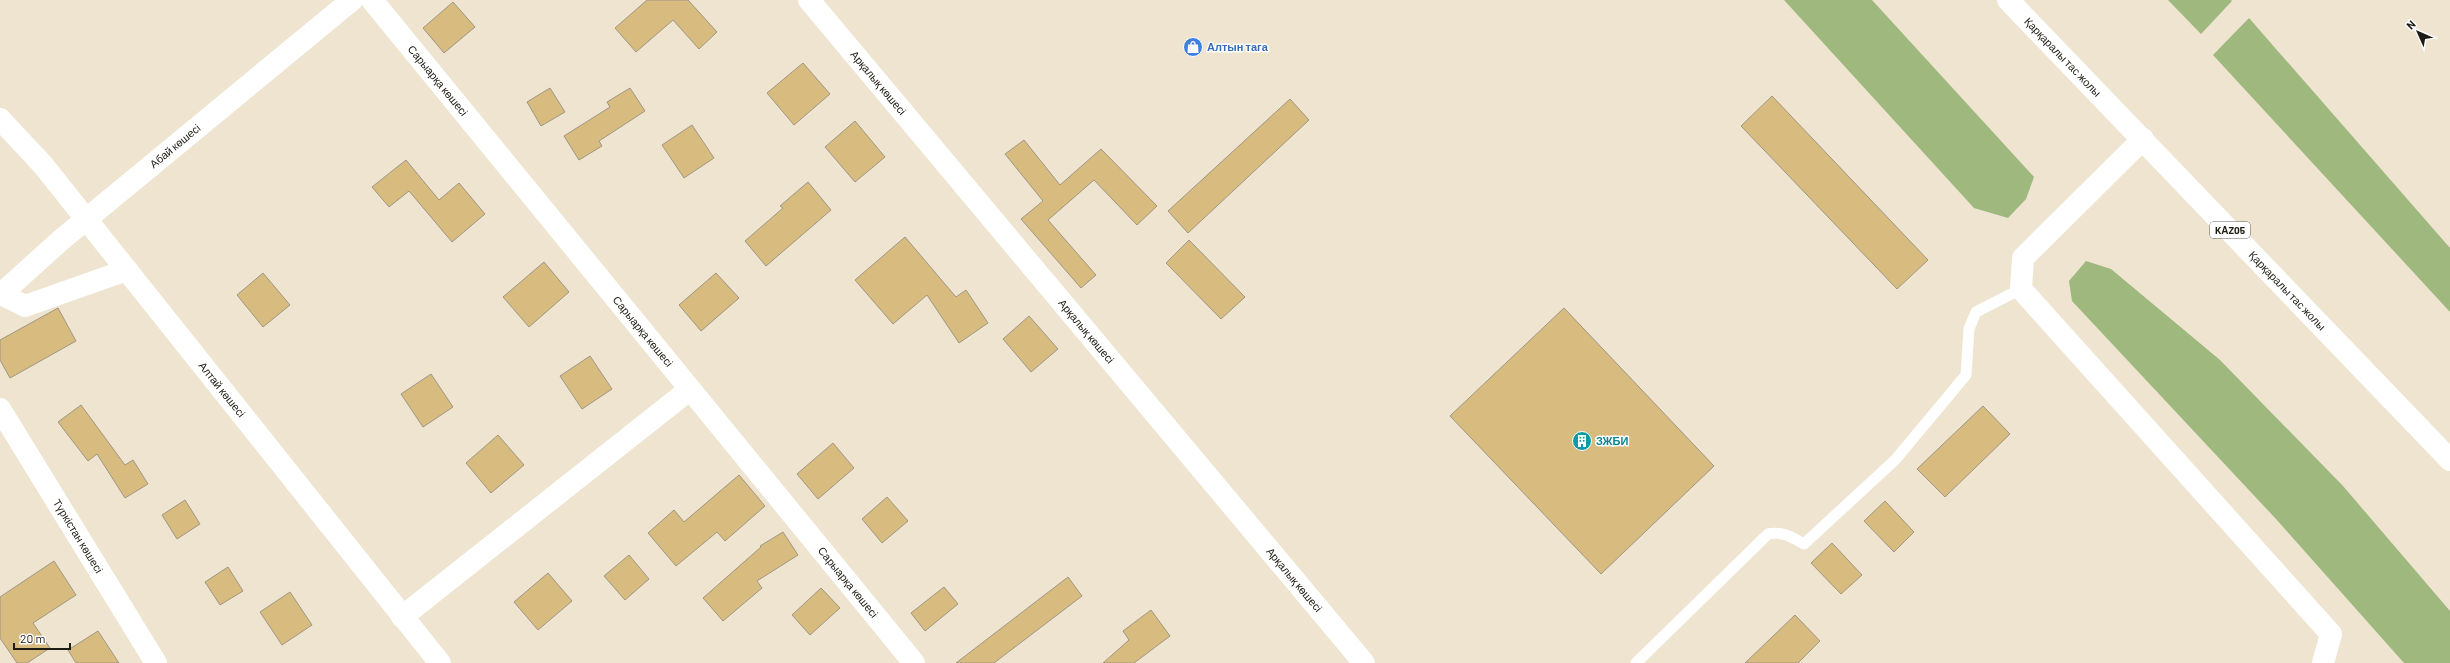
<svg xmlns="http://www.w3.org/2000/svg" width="2450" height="663" font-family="Barlow,sans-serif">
	<rect width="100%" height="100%" fill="#eee4d0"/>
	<!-- forest -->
	<g fill="#9eb87e">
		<path d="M1784,0H1872L2034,177L2026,199L2008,218L1974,208Z"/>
		<path d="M2168,0H2231L2232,1L2201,34Z"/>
		<path d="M2249,18L2450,248V312L2213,55Z"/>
		<path d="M2086,261L2111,269L2220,360L2343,486L2450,611V663H2404L2276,519L2072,301L2069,281Z"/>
	</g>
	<!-- building -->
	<g fill="#d7bb7f" stroke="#a09784">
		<path d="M647,0H688L717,32L699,49L673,20L636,52L615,28Z"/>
		<path d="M453,2L475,27L444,53L423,28Z"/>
		<path d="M803,63L830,94L794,125L767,93Z"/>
		<path d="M550,88L565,112L541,126L527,102Z"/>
		<path d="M630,88L645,111L599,141L602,146L579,160L564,136L610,107L607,102Z"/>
		<path d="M1772,96L1928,260L1897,289L1741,126Z"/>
		<path d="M1290,99L1309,120L1188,233L1168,211Z"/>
		<path d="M855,121L885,157L855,182L825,147Z"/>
		<path d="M692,125L714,158L684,178L662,145Z"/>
		<path d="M1024,140L1060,185L1101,149L1157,206L1137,225L1094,180L1048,220L1096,275L1081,288L1021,219L1043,201L1005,154Z"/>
		<path d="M406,160L439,200L459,183L485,214L452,242L409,191L389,207L372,187Z"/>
		<path d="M808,182L831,210L766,266L745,241L783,208L780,206Z"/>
		<path d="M905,237L956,297L966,290L988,323L959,343L927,295L893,324L855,280Z"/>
		<path d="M1189,240L1245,297L1221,319L1166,263Z"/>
		<path d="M544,262L569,292L529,327L503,297Z"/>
		<path d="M263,273L290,305L263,327L237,295Z"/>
		<path d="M716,273L739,298L701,331L679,305Z"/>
		<path d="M58,308L76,341L10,378L0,360V340Z"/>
		<path d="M1564,308L1714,466L1601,574L1450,416Z"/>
		<path d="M1029,316L1058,349L1031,372L1003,339Z"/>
		<path d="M590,356L612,389L582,409L560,376Z"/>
		<path d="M431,374L453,407L423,427L401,394Z"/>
		<path d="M81,405L125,465L133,460L148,484L125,498L97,454L88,461L58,422Z"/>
		<path d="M1983,406L2010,434L1945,497L1917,469Z"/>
		<path d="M498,435L524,465L491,493L466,463Z"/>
		<path d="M833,443L854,468L818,499L797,474Z"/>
		<path d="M739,475L765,506L725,541L717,532L676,566L648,533L674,510L684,522Z"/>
		<path d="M887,497L908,521L882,543L862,519Z"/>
		<path d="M185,500L200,524L177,539L162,515Z"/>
		<path d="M1885,501L1914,532L1894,552L1864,521Z"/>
		<path d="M783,532L798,555L757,581L762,588L723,621L703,598L761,547L760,546Z"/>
		<path d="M1832,543L1862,575L1841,594L1811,563Z"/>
		<path d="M629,555L649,579L625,600L604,576Z"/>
		<path d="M54,561L76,595L33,623L50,648L27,663H17L0,638V597Z"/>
		<path d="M228,567L243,591L220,605L205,582Z"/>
		<path d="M548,573L572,601L538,630L514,602Z"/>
		<path d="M1068,577L1082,596L994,663H956Z"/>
		<path d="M944,587L958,604L925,631L911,613Z"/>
		<path d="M821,588L840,608L810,635L792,615Z"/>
		<path d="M290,592L312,625L282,645L260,612Z"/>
		<path d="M1151,610L1170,636L1134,663H1103L1129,640L1123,631Z"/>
		<path d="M1795,615L1820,641L1798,663H1745Z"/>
		<path d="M98,631L119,663H76L68,650Z"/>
	</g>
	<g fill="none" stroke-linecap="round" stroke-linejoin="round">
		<!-- service -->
		<path stroke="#fff" stroke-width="11" d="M1636,663L1768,534C1782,531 1792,537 1804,544L1895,460L1966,375L1969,329L1976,312L2021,289"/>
		<!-- minor -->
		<g stroke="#fff" stroke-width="22">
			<path id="s1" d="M372,0L914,663"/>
			<path id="s2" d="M809,0L1364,663"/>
			<path id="s3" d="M0,119L43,165L440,663"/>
			<path d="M2143,139L2023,258L2021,289L2331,634L2323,663"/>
			<path d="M1,294L25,306L127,270"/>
			<path id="s4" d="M0,409L156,663"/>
			<path d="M402,617L689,390"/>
		</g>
		<!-- secondary -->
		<path stroke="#fff" stroke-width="22" id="s5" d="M0,295L61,240L352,0"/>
		<!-- trunk -->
		<path stroke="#fff" stroke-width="22" id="s6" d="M2008,0L2450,460"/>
	</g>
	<!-- icons -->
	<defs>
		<g id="shop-disc" transform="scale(1)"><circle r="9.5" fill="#3f7fe0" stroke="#fff"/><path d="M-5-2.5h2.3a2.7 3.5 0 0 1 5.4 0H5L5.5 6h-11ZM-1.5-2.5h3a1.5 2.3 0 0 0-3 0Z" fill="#fff"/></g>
		<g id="building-disc" transform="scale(1)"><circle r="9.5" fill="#0f9aa8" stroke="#fff"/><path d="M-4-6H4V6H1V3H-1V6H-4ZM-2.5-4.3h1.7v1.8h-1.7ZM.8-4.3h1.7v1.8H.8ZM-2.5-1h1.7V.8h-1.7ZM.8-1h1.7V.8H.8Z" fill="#fff"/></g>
	</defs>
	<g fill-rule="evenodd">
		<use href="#shop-disc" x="1193" y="47"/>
		<use href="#building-disc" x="1582" y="441"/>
	</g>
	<g text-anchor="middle" stroke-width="3" stroke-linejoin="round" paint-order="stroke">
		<!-- shield labels -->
		<rect fill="#fff" stroke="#62605a" stroke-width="1" x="2210" y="222" width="40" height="16" rx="3"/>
		<g font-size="10" font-weight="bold" fill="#1f1c14">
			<text x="2230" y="234">KАZ05</text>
		</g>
		<!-- shop labels -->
		<g font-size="11" font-weight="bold" fill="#366cbe" stroke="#fff" text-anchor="start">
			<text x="1207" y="51">Алтын тага</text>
		</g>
		<!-- street labels -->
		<g font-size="11" fill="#1f1c14" stroke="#fff">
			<text dy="4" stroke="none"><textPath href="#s6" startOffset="79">Қарқаралы тас жолы</textPath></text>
			<text dy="4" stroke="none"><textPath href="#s1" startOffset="104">Сарыарқа көшесі</textPath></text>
			<text dy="4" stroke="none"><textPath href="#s2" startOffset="108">Арқалық көшесі</textPath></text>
			<text dy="4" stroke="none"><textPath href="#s5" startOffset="230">Абай көшесі</textPath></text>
			<text dy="4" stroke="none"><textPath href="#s6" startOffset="403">Қарқаралы тас жолы</textPath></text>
			<text dy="4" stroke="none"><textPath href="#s1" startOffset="428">Сарыарқа көшесі</textPath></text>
			<text dy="4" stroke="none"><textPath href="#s2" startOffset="432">Арқалық көшесі</textPath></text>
			<text dy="4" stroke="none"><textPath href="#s3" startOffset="350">Алтай көшесі</textPath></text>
			<text dy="4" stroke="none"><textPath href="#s4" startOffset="149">Түркістан көшесі</textPath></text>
			<text dy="4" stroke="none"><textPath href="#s2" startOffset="756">Арқалық көшесі</textPath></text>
			<text dy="4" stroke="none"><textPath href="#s1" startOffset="752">Сарыарқа көшесі</textPath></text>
		</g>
		<!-- culture labels -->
		<g font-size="11" font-weight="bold" fill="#0d838f" stroke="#fff" text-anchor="start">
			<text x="1596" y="445">ЗЖБИ</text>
		</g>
	</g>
	<!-- north arrow -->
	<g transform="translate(2418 32) rotate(315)" stroke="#ffffff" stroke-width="3" paint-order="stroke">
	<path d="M0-3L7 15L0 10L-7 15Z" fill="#1f1c14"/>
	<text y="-6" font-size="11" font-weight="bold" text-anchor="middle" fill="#1f1c14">N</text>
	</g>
	<!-- scale -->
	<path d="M14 643v6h56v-6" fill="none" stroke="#1f1c14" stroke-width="2"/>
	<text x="20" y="643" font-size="12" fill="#1f1c14" stroke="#ffffff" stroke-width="3" paint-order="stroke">20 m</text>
</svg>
